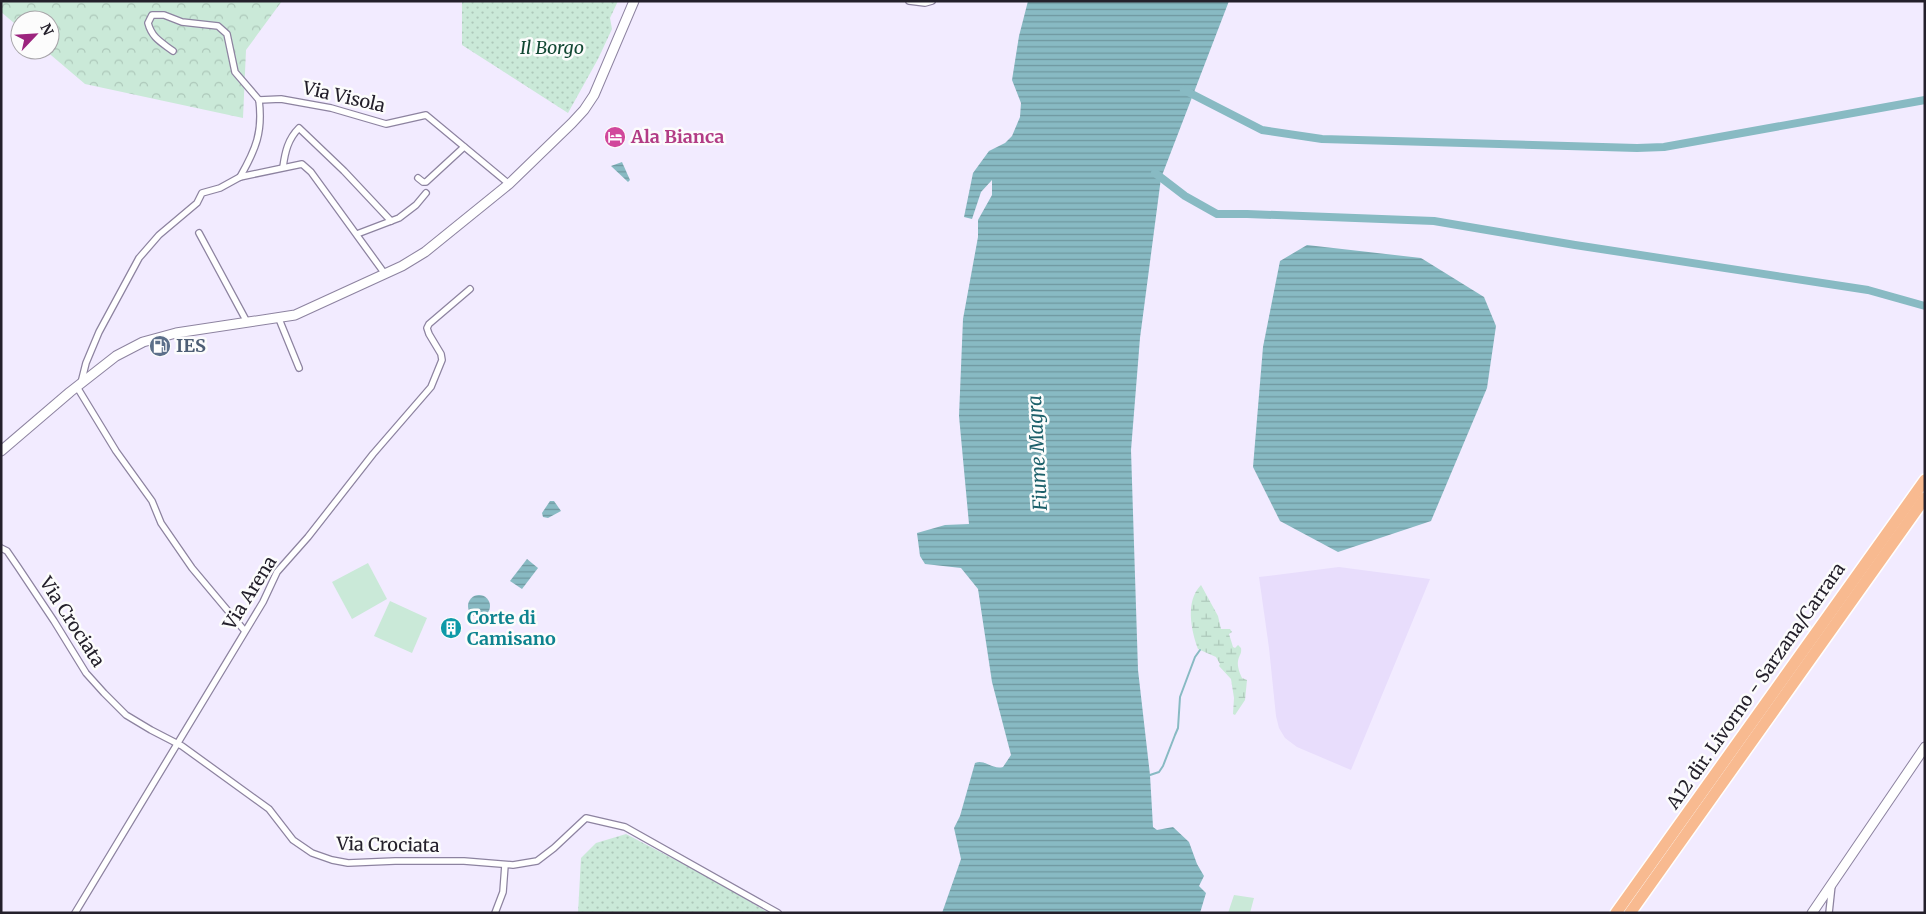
<svg xmlns="http://www.w3.org/2000/svg" width="1926" height="914" font-family="Merriweather,serif">
	<defs>
		<pattern id="forest-crowns" width="20" height="18" patternUnits="userSpaceOnUse" patternTransform="scale(1.25)"><rect width="20" height="18" fill="#cae9d8"/><path d="M2 6a3 3 0 1 1 6 0M12 15a3 3 0 1 1 6 0" fill="none" stroke="#adc8ba"/></pattern>
		<pattern id="wetland-marsh" width="20" height="14" patternUnits="userSpaceOnUse" patternTransform="scale(1.25)"><rect width="20" height="14" fill="#cae9d8"/><path d="M1 5h8M5 5V1M11 12h8M15 12V8" fill="none" stroke="#adc8ba"/></pattern>
		<pattern id="park-dots" width="8" height="8" patternUnits="userSpaceOnUse" patternTransform="scale(1.25)"><rect width="8" height="8" fill="#cae9d8"/><path d="M2 2h.1M6 6h.1" fill="none" stroke="#adc8ba" stroke-width="1.8" stroke-linecap="round"/></pattern>
		<pattern id="water-rules" width="6" height="5" patternUnits="userSpaceOnUse" patternTransform="scale(1.25)"><rect width="6" height="5" fill="#88bac3"/><path d="M0 2.5h6" fill="none" stroke="#6f979f"/></pattern>
	</defs>
	<rect width="100%" height="100%" fill="#f2ebff"/>
	<!-- built -->
	<path fill="#e8ddfc" d="M1339,567L1430,579L1351,770L1297,747L1285,738L1279,728L1276,716L1269,648L1259,577Z"/>
	<!-- green -->
	<g fill="#cae9d8">
		<path d="M368,563L387,599L352,619L332,582Z"/>
		<path d="M390,601L427,618L412,653L374,636Z"/>
		<path d="M1234,895L1254,898L1250,913H1228Z"/>
	</g>
	<!-- forest -->
	<path fill="url(#forest-crowns)" d="M1,1H282L246,50L243,118L85,84L45,50H50V20H20V28L1,12Z"/>
	<!-- wetland -->
	<path fill="url(#wetland-marsh)" d="M1201,585L1218,616L1221,629H1230L1232,632L1229,634L1233,647L1235,648L1238,645L1241,648C1242,654 1239,655 1238,661C1237,666 1240,674 1242,678L1247,680L1245,700L1235,715L1233,714L1234,698L1231,679L1219,666L1220,664L1216,657L1198,649C1191,630 1185,601 1201,585Z"/>
	<!-- park -->
	<g fill="url(#park-dots)">
		<path d="M462,1H618L610,18L612,29L598,59L568,113L462,45Z"/>
		<path d="M626,834L708,877L769,913H578L581,858L596,843Z"/>
	</g>
	<!-- water -->
	<g fill="url(#water-rules)">
		<path d="M1028,1H1229L1161,178L1140,338L1131,450L1138,670L1150,775L1153,827L1157,830L1173,827L1189,842L1197,864L1204,876L1199,886L1206,893L1200,913H942L961,859L954,828L960,816L975,763C985,759 992,770 1003,767L1011,755L992,682L978,589L961,568L925,564L920,556L917,533L945,525L969,524L959,416L963,319L978,237V220L992,195V180L981,192L972,219L964,217L973,173L989,151L1005,143L1012,136L1020,117L1021,103L1012,80L1019,36Z"/>
		<path d="M622,162L630,180L628,182L611,166Z"/>
		<path d="M1307,245L1421,258L1484,297L1496,326L1487,388L1431,521L1338,552L1280,521L1253,467L1263,347L1280,261Z"/>
		<path d="M550,501H554L561,511L548,518L543,517L542,513Z"/>
		<path d="M527,559L538,568L522,589L510,581Z"/>
		<circle cx="479" cy="606" r="11"/>
	</g>
	<g fill="none" stroke-linecap="round" stroke-linejoin="round">
		<!-- stream -->
		<path stroke="#88bac3" stroke-width="2" d="M1150,775L1159,772L1163,766L1175,735L1178,728L1180,697L1195,657L1200,650"/>
		<!-- canal -->
		<g stroke="#88bac3" stroke-width="8">
			<path d="M1184,90L1262,130L1322,139L1637,148L1664,147L1925,100"/>
			<path d="M1155,173L1185,196L1217,214H1247L1434,221L1575,245L1868,290L1925,306"/>
		</g>
		<!-- minor casing -->
		<g stroke="#8d83a0" stroke-width="8">
			<g id="minor">
				<path d="M909,1L925,3L932,1"/>
				<path d="M173,51C161,42 152,38 148,23L152,15H164L182,22L218,26L227,34L235,72L259,100"/>
				<path d="M259,100L281,99L331,108L386,124L426,115L509,184"/>
				<path d="M283,167C285,152 288,139 299,128L344,171L391,221"/>
				<path d="M240,177C256,149 263,132 259,100"/>
				<path d="M418,178L423,182H426L464,147"/>
				<path d="M199,233L247,322"/>
				<path d="M357,234L399,218L416,205L426,193"/>
				<path d="M279,319L299,368"/>
				<path d="M81,383L86,363L99,332L139,258L159,235L197,203L202,193L220,188L240,177L302,164L311,172L385,274"/>
				<path d="M77,387L116,451L152,501L161,523L192,568L244,630"/>
				<path d="M1,548L7,551L18,567L54,621L86,673L104,693L126,715L151,730L182,746L269,809L293,840L312,853L332,860L348,863L395,861H464L513,865L537,861L554,848L586,818L625,827L778,913"/>
				<path d="M75,913L263,602L277,572L308,537L373,454L431,387L442,360L441,354L429,334L427,328L429,324L470,289"/>
				<path d="M495,913L503,892L505,865"/>
				<path d="M1829,913L1832,885"/>
			</g>
		</g>
		<!-- secondary casing -->
		<g stroke="#8d83a0" stroke-width="11">
			<g id="secondary">
				<path d="M1,451L70,392L116,356L143,342L176,333L295,315L402,266L425,252L509,184L572,123L584,110L594,95L634,1"/>
				<path d="M1812,913L1925,747"/>
			</g>
		</g>
		<!-- motorway casing -->
		<g stroke="#fff" stroke-width="14">
			<g id="motorway">
				<path d="M1616,913L1925,480"/>
				<path d="M1630,913L1925,498"/>
			</g>
		</g>
		<!-- minor -->
		<use href="#minor" stroke="#fff" stroke-width="5.5"/>
		<!-- secondary -->
		<use href="#secondary" stroke="#fff" stroke-width="9"/>
		<!-- motorway -->
		<use href="#motorway" stroke="#f8ba90" stroke-width="11"/>
	</g>
	<!-- icons -->
	<defs>
		<g id="hotel-disc" transform="scale(1.125)"><circle r="9.5" fill="#d1479c" stroke="#fcfcfc"/><path d="M-6-4.5h1.5V1H6V5H4.5V3h-9V5H-6ZM-4 0a1.8 1.8 0 1 1 3.6 0ZM.5 0V-2.5h3Q6-2.5 6 0Z" fill="#fff"/></g>
		<g id="fuel-disc" transform="scale(1.125)"><circle r="9.5" fill="#5c6f8a" stroke="#fcfcfc"/><path d="M-5.5-6h7V0h2V4h1.3V-2.5L3-4.5l.8-.8L6-3V5H2.5V1h-1V6h-7ZM-4.2-4.7v3.2H.2V-4.7Z" fill="#fff"/></g>
		<g id="building-disc" transform="scale(1.125)"><circle r="9.5" fill="#0f9aa8" stroke="#fcfcfc"/><path d="M-4-6H4V6H1V3H-1V6H-4ZM-2.5-4.3h1.7v1.8h-1.7ZM.8-4.3h1.7v1.8H.8ZM-2.5-1h1.7V.8h-1.7ZM.8-1h1.7V.8H.8Z" fill="#fff"/></g>
	</defs>
	<g fill-rule="evenodd">
		<use href="#hotel-disc" x="615" y="137"/>
		<use href="#fuel-disc" x="160" y="346"/>
		<use href="#building-disc" x="451" y="628"/>
	</g>
	<g text-anchor="middle" stroke-width="5" stroke-linejoin="round" paint-order="stroke">
		<!-- park labels -->
		<g font-size="18" font-style="italic" fill="#124833" stroke="#fcfcfc">
			<text x="552" y="54">Il Borgo</text>
		</g>
		<!-- street labels -->
		<g font-size="18" fill="#24202b" stroke="#fcfcfc">
			<text transform="translate(344 97) rotate(13)" y="6">Via Visola</text>
			<text transform="translate(250 593) rotate(-58)" y="6">Via Arena</text>
			<text transform="translate(72 622) rotate(57)" y="6">Via Crociata</text>
			<text transform="translate(1756 686) rotate(-55)" y="6">A12 dir. Livorno - Sarzana/Carrara</text>
			<text transform="translate(388 845) rotate(1)" y="6">Via Crociata</text>
		</g>
		<!-- hotel labels -->
		<g font-size="18" font-weight="bold" fill="#b23c85" stroke="#fcfcfc" text-anchor="start">
			<text x="631" y="143">Ala Bianca</text>
		</g>
		<!-- service labels -->
		<g font-size="18" font-weight="bold" fill="#4e5e75" stroke="#fcfcfc" text-anchor="start">
			<text x="176" y="352">IES</text>
		</g>
		<!-- culture labels -->
		<g font-size="18" font-weight="bold" fill="#0d838f" stroke="#fcfcfc" text-anchor="start">
			<text x="467" y="624">Corte di<tspan x="467" dy="21">Camisano</tspan></text>
		</g>
		<!-- water labels -->
		<g font-size="19" font-style="italic" fill="#1c606a" stroke="#fcfcfc">
			<text transform="translate(1037 453) rotate(-93)" y="7">Fiume Magra</text>
		</g>
	</g>
	<!-- border -->
	<rect width="1926" height="914" fill="none" stroke="#24202b" stroke-width="5"/>
	<!-- north arrow -->
	<g transform="translate(35 35) rotate(65)"><circle r="24" fill="#fcfcfc" stroke="#a6a4a8"/>
	<path d="M0-4L9 19L0 12L-9 19Z" fill="#9c247e"/>
	<text y="-8" font-size="14" font-weight="bold" text-anchor="middle" fill="#24202b">N</text>
	</g>
</svg>
